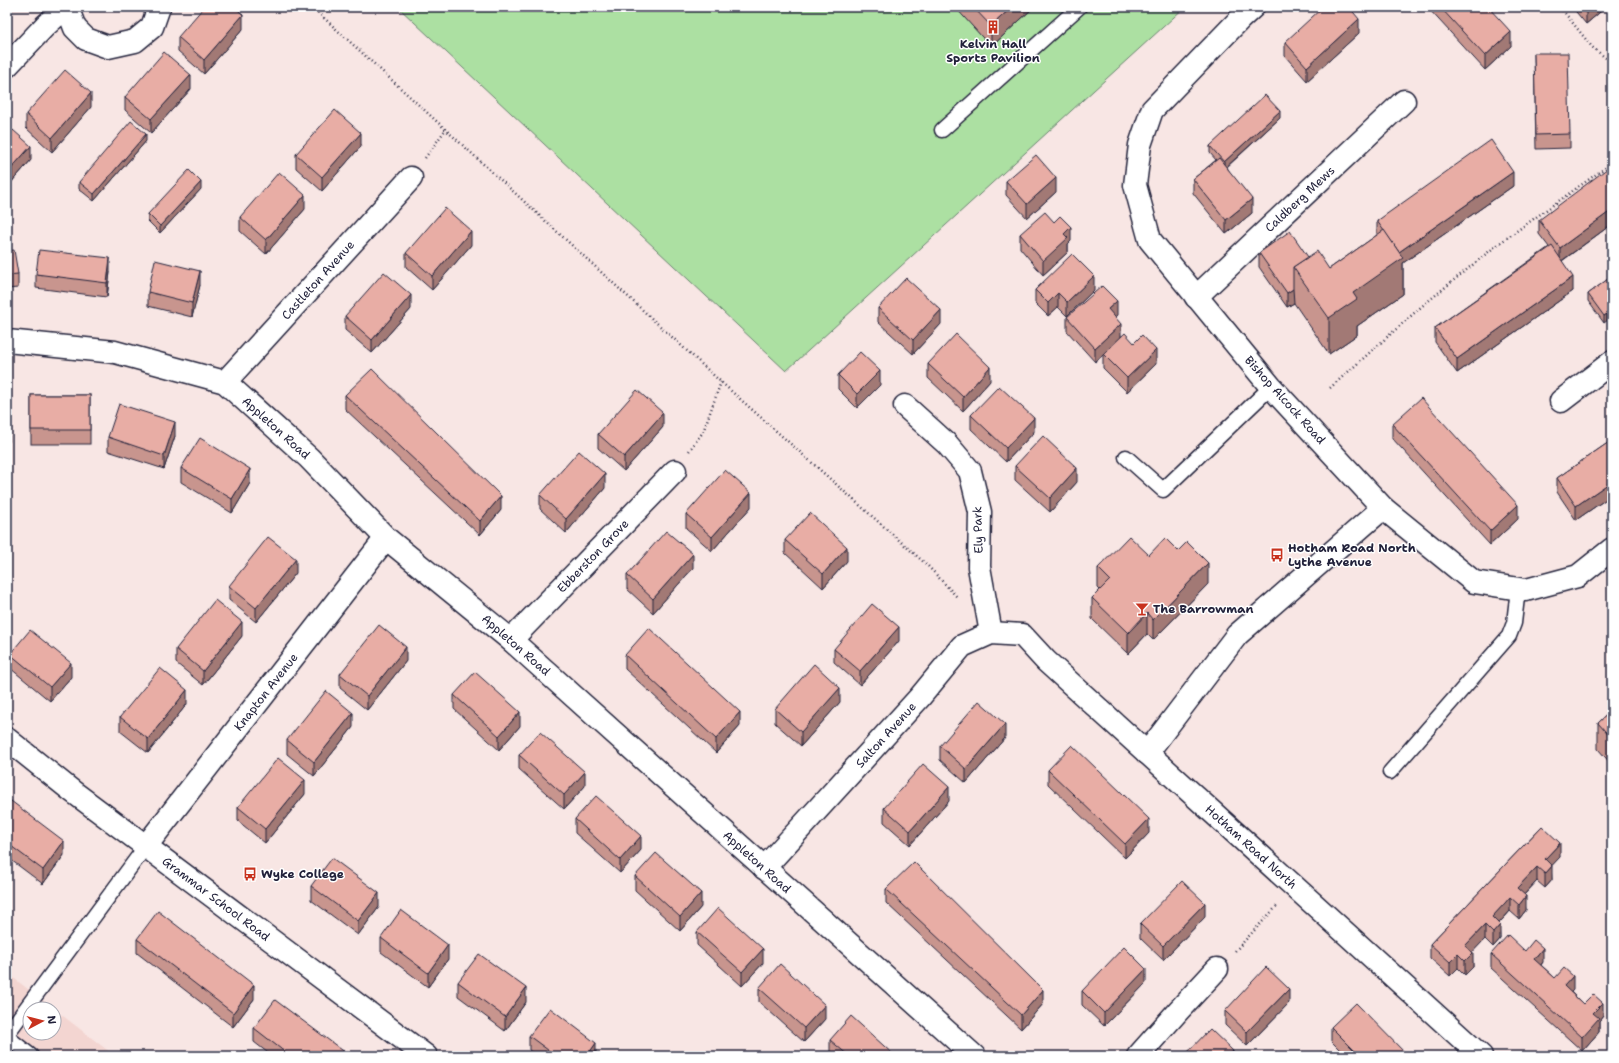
<svg xmlns="http://www.w3.org/2000/svg" width="1619" height="1063" font-family="'Shantell Sans',sans-serif">
	<rect width="100%" height="100%" fill="#f8e6e4"/>
	<filter id="ink" filterUnits="userSpaceOnUse"><feTurbulence type="fractalNoise" baseFrequency=".025" numOctaves="2"/><feDisplacementMap in="SourceGraphic" scale="8" xChannelSelector="R" yChannelSelector="G"/><feConvolveMatrix kernelMatrix="1 2 1 2 8 2 1 2 1" color-interpolation-filters="sRGB"/></filter>
	<g filter="url(#ink)">
		<!-- built -->
		<path fill="#f3d5d1" d="M7,973L54,1009H30V1033H54V1009L115,1056H7Z"/>
		<!-- green -->
		<path fill="#ace0a2" stroke="#67816e" d="M398,7H1185L786,371Z"/>
		<g fill="none" stroke-linecap="round" stroke-linejoin="round">
			<!-- service casing -->
			<g stroke="#22223b" stroke-width="17">
				<g id="service">
					<path d="M942,130L1079,7"/>
					<path d="M1126,457L1163,490L1271,387"/>
					<path d="M1390,772L1509,636L1514,623L1518,589"/>
					<path d="M7,1034L146,846"/>
					<path d="M7,1037L31,1056"/>
				</g>
			</g>
			<!-- minor casing -->
			<g stroke="#22223b" stroke-width="25">
				<g id="minor">
					<path d="M67,7L75,28L86,39L108,47L135,41L152,27L159,7"/>
					<path d="M7,66L45,26L66,7"/>
					<path d="M1196,297L1404,101"/>
					<path d="M7,341L115,352L225,382L309,458L386,538L511,640L974,1056"/>
					<path d="M225,382L411,178"/>
					<path d="M1561,401L1612,362"/>
					<path d="M905,406L947,444L970,471L980,512L979,567L991,633"/>
					<path d="M1383,508L1474,582L1526,590L1578,576L1612,549"/>
					<path d="M511,640L675,471"/>
					<path d="M7,739L72,791L426,1056"/>
					<path d="M1147,753L1237,635L1383,508L1271,387L1150,240L1135,185L1140,145L1152,110L1240,19L1253,7"/>
					<path d="M146,846L386,538"/>
					<path d="M764,868L920,697L962,646L991,633L1022,635L1046,661L1481,1056"/>
					<path d="M1138,1056L1179,1010L1217,969"/>
				</g>
			</g>
			<!-- path -->
			<g stroke="#22223b" stroke-width="2.5" stroke-dasharray="1 3" stroke-linecap="butt">
				<path d="M312,7L721,382L927,565L958,598"/>
				<path d="M1560,7L1592,47L1612,63"/>
				<path d="M425,158L446,129"/>
				<path d="M1330,388L1421,307L1497,245L1612,163"/>
				<path d="M689,451L703,432L721,382"/>
				<path d="M1235,951L1278,905"/>
			</g>
			<!-- service -->
			<use href="#service" stroke="#fff" stroke-width="14"/>
			<!-- minor -->
			<use href="#minor" stroke="#fff" stroke-width="22"/>
		</g>
		<!-- wall -->
		<g fill="#c8958e" stroke="#22223b">
			<path d="M955,7H1034L991,47Z"/>
			<path d="M1427,7H1488L1511,46L1485,70Z"/>
			<path d="M1572,7H1606L1586,24Z"/>
			<path d="M243,29L204,74L178,51V37Z"/>
			<path d="M1359,33L1307,81L1285,56V42Z"/>
			<path d="M1534,53L1570,134V148L1536,149Z"/>
			<path d="M191,89L151,133L125,110V97Z"/>
			<path d="M91,107L52,152L26,128V114Z"/>
			<path d="M1280,118L1227,167L1252,213L1226,234L1193,193V179L1216,160L1210,153V146Z"/>
			<path d="M7,136L31,160L8,186H7Z"/>
			<path d="M146,141L94,201L79,189V182Z"/>
			<path d="M361,146L322,191L296,168V154Z"/>
			<path d="M1006,181L1056,192L1027,218L1006,195Z"/>
			<path d="M1513,186L1403,263V294L1357,326V335L1329,354L1294,303L1287,307L1259,267V253L1308,257L1329,269L1377,235V221Z"/>
			<path d="M201,189L160,233L148,221V214Z"/>
			<path d="M305,209L266,254L240,231V217Z"/>
			<path d="M1539,220L1612,224L1562,261L1573,291L1457,373L1435,342V328L1549,247L1539,234Z"/>
			<path d="M1020,234L1071,241L1068,244V252L1043,275L1020,248Z"/>
			<path d="M471,245L432,290L406,267V253Z"/>
			<path d="M7,251L18,274V288L7,289Z"/>
			<path d="M110,272L107,297L36,288V274Z"/>
			<path d="M1612,276L1604,323L1588,301V294Z"/>
			<path d="M200,285L192,317L148,306V292Z"/>
			<path d="M1035,290H1094L1067,316L1058,307L1048,316L1035,303Z"/>
			<path d="M878,308L941,324L913,354L878,322Z"/>
			<path d="M411,309L372,353L345,330V316Z"/>
			<path d="M1117,315L1115,317L1121,336L1156,364L1127,392L1103,368V355L1095,362L1067,331V317Z"/>
			<path d="M928,364L990,381L963,411L928,378Z"/>
			<path d="M838,375L880,385L857,408L838,389Z"/>
			<rect x="31" y="395" width="59" height="49"/>
			<path d="M345,395L501,510L480,535L345,409Z"/>
			<path d="M971,415L1034,432L1006,462L971,429Z"/>
			<path d="M7,417L9,428V442H7Z"/>
			<path d="M1392,424L1518,519L1490,545L1392,438Z"/>
			<path d="M663,427L624,471L598,448V434Z"/>
			<path d="M175,436L164,469L108,451V437Z"/>
			<path d="M1612,440V495L1576,520L1557,492V478Z"/>
			<path d="M1015,466L1077,482L1050,512L1015,480Z"/>
			<path d="M181,468L250,483L232,513L181,482Z"/>
			<path d="M605,488L566,533L540,509V495Z"/>
			<path d="M751,507L712,551L686,528V514Z"/>
			<path d="M785,540L847,561L823,588L785,553Z"/>
			<path d="M1178,551L1208,584L1153,640L1147,634L1128,654L1092,619V598L1100,590L1098,588V568L1149,555Z"/>
			<path d="M693,568L653,613L627,589V575Z"/>
			<path d="M296,573L256,622L229,600V586Z"/>
			<path d="M242,636L203,685L176,663V649Z"/>
			<path d="M899,641L860,685L834,662V649Z"/>
			<path d="M10,654L71,677L50,701L10,668Z"/>
			<path d="M625,655L740,726L716,753L625,669Z"/>
			<path d="M406,661L367,710L340,688V674Z"/>
			<path d="M454,695L520,726L499,750L454,709Z"/>
			<path d="M840,702L801,746L775,723V709Z"/>
			<path d="M187,704L148,753L120,731V717Z"/>
			<path d="M1612,710V765L1598,749V723Z"/>
			<path d="M353,727L314,776L287,754V740Z"/>
			<path d="M1005,738L966,783L940,760V746Z"/>
			<path d="M519,755L585,786L564,809L519,769Z"/>
			<path d="M1048,770L1149,833L1125,858L1048,784Z"/>
			<path d="M305,794L265,843L238,821V807Z"/>
			<path d="M7,798L64,855L43,884L7,857Z"/>
			<path d="M949,801L910,845L884,822V808Z"/>
			<path d="M575,819L641,850L620,873L575,833Z"/>
			<path d="M1542,826L1560,857L1551,866L1552,880L1545,888L1537,881L1524,895L1526,910L1519,919L1510,911L1505,917L1499,923L1500,939L1493,947L1485,939L1472,952L1473,967L1465,975L1458,968L1450,976L1430,958V944Z"/>
			<path d="M635,876L701,907L680,931L635,890Z"/>
			<path d="M311,886L379,907L358,935L311,900Z"/>
			<path d="M886,889L1043,1004L1021,1029L886,903Z"/>
			<path d="M1205,917L1163,960L1140,938V924Z"/>
			<path d="M697,932L763,963L742,986L697,945Z"/>
			<path d="M381,938L448,959L428,987L381,952Z"/>
			<path d="M137,939L254,999L233,1027L137,953Z"/>
			<path d="M1525,951L1543,962L1541,965L1555,978L1573,990L1571,992L1583,1004L1603,1016L1599,1021V1032L1582,1051L1491,968V954Z"/>
			<path d="M458,982L526,1002L505,1031L458,996Z"/>
			<path d="M1146,983L1104,1026L1082,1005V991Z"/>
			<path d="M759,988L825,1019L804,1042L759,1002Z"/>
			<path d="M1289,1003L1247,1046L1225,1025V1011Z"/>
			<path d="M1612,1017V1034L1610,1032V1018Z"/>
			<path d="M1331,1027L1408,1056H1346L1331,1041Z"/>
			<path d="M254,1028L350,1056H272L254,1042Z"/>
			<path d="M529,1036L596,1056H537L529,1050Z"/>
			<path d="M830,1040L895,1056H833L830,1054Z"/>
		</g>
		<!-- shaded-wall -->
		<g fill="#a27974" stroke="#22223b">
			<path d="M1012,7H1034L991,47V26Z"/>
			<path d="M1589,7H1606L1586,24V10Z"/>
			<path d="M243,15V29L204,74V60Z"/>
			<path d="M1359,19V33L1307,81V67Z"/>
			<path d="M1511,32V46L1485,70V56Z"/>
			<path d="M191,75V89L151,133V119Z"/>
			<path d="M91,93V107L52,152V138Z"/>
			<path d="M1280,111V118L1224,169V162Z"/>
			<path d="M361,133V146L322,191V177Z"/>
			<path d="M146,134V141L94,201V194Z"/>
			<path d="M31,146V160L8,186V172Z"/>
			<path d="M1513,172V186L1403,263V294L1357,326V335L1329,354V318L1353,293L1399,252Z"/>
			<path d="M1056,178V192L1027,218V204Z"/>
			<path d="M201,182V189L160,233V226Z"/>
			<path d="M305,195V209L266,254V240Z"/>
			<path d="M1252,199V213L1226,234V220Z"/>
			<path d="M1612,210V224L1560,262V248Z"/>
			<path d="M1071,227V241L1068,244V252L1043,275V261L1064,234Z"/>
			<path d="M471,231V245L432,290V276Z"/>
			<path d="M110,258V272L107,297V283Z"/>
			<path d="M200,271V285L192,317V303Z"/>
			<path d="M1094,276V290L1067,316V302Z"/>
			<path d="M1573,277V291L1457,373V359Z"/>
			<path d="M1293,289L1294,303L1287,307V293Z"/>
			<path d="M1058,293V307L1048,316V303Z"/>
			<path d="M411,295V309L372,353V340Z"/>
			<path d="M1117,301V315L1108,323V309Z"/>
			<path d="M941,310V324L913,354V340Z"/>
			<path d="M1612,310V317L1604,323V316Z"/>
			<path d="M1121,324V338L1095,362V348Z"/>
			<path d="M1156,350V364L1127,392V378Z"/>
			<path d="M990,367V381L963,411V397Z"/>
			<path d="M880,371V385L857,408V394Z"/>
			<path d="M663,413V427L624,471V457Z"/>
			<path d="M1034,418V432L1006,462V448Z"/>
			<path d="M175,422V436L164,469V456Z"/>
			<path d="M1077,468V482L1050,512V498Z"/>
			<path d="M250,469V483L232,513V499Z"/>
			<path d="M605,474V488L566,533V519Z"/>
			<path d="M1612,481V495L1576,520V506Z"/>
			<path d="M751,493V507L712,551V537Z"/>
			<path d="M501,496V510L480,535V521Z"/>
			<path d="M1518,505V519L1490,545V531Z"/>
			<path d="M847,547V561L823,588V574Z"/>
			<path d="M693,554V568L653,613V599Z"/>
			<path d="M296,559V573L256,622V608Z"/>
			<path d="M1208,563V584L1153,640V620Z"/>
			<path d="M1147,613V634L1128,654V633Z"/>
			<path d="M242,622V636L203,685V671Z"/>
			<path d="M899,627V641L860,685V671Z"/>
			<path d="M406,647V661L367,710V696Z"/>
			<path d="M71,663V677L50,701V687Z"/>
			<path d="M840,688V702L801,746V732Z"/>
			<path d="M187,690V704L148,753V739Z"/>
			<path d="M520,712V726L499,750V736Z"/>
			<path d="M740,712V726L716,753V739Z"/>
			<path d="M353,713V727L314,776V762Z"/>
			<path d="M1005,724V738L966,783V769Z"/>
			<path d="M585,772V786L564,809V795Z"/>
			<path d="M305,780V794L265,843V829Z"/>
			<path d="M949,787V801L910,845V831Z"/>
			<path d="M1149,819V833L1125,858V844Z"/>
			<path d="M641,836V850L620,873V860Z"/>
			<path d="M64,841V855L43,884V870Z"/>
			<path d="M1560,843V857L1545,873V859Z"/>
			<path d="M1552,866V880L1545,888V874Z"/>
			<path d="M1537,867V881L1517,902V888Z"/>
			<path d="M379,893V907L358,935V921Z"/>
			<path d="M701,893V907L680,931V917Z"/>
			<path d="M1526,896V910L1519,919V905Z"/>
			<path d="M1510,897V911L1492,931V917Z"/>
			<path d="M1205,903V917L1163,960V946Z"/>
			<path d="M1485,925V939L1465,960V946Z"/>
			<path d="M1500,925V939L1493,947V933Z"/>
			<path d="M448,945V959L428,987V973Z"/>
			<path d="M1543,948V962L1534,973V959Z"/>
			<path d="M763,949V963L742,986V972Z"/>
			<path d="M1473,953V967L1465,975V961Z"/>
			<path d="M1458,954V968L1450,976V962Z"/>
			<path d="M1146,969V983L1104,1026V1013Z"/>
			<path d="M1573,976V990L1564,1000V986Z"/>
			<path d="M254,985V999L233,1027V1013Z"/>
			<path d="M526,988V1002L505,1031V1017Z"/>
			<path d="M1289,989V1003L1247,1046V1032Z"/>
			<path d="M1043,990V1004L1021,1029V1015Z"/>
			<path d="M1603,1003V1016L1599,1021V1032L1582,1051V1037L1593,1013Z"/>
			<path d="M825,1005V1019L804,1042V1028Z"/>
			<path d="M596,1043V1056H587Z"/>
			<path d="M1233,1051V1056H1228Z"/>
		</g>
		<!-- building -->
		<g fill="#e8ada5" stroke="#22223b">
			<path d="M204,7H235L243,15L204,60L178,37Z"/>
			<path d="M973,7H1012L991,26Z"/>
			<path d="M1323,7H1349L1359,19L1307,67L1285,42Z"/>
			<path d="M1440,7H1488L1511,32L1485,56Z"/>
			<path d="M1583,7H1589L1586,10Z"/>
			<path d="M164,52L191,75L151,119L125,97Z"/>
			<path d="M1534,53H1568L1570,134L1536,135Z"/>
			<path d="M65,70L91,93L52,138L26,114Z"/>
			<path d="M1265,95L1280,111L1224,162L1210,146Z"/>
			<path d="M335,110L361,133L322,177L296,154Z"/>
			<path d="M131,121L146,134L94,194L79,182Z"/>
			<path d="M13,130L31,146L8,172H7V136Z"/>
			<path d="M1491,140L1513,172L1399,252L1377,221Z"/>
			<path d="M1036,155L1056,178L1027,204L1006,181Z"/>
			<path d="M1219,158L1252,199L1226,220L1193,179Z"/>
			<path d="M1612,165V210L1560,248L1539,220Z"/>
			<path d="M189,170L201,182L160,226L148,214Z"/>
			<path d="M279,172L305,195L266,240L240,217Z"/>
			<path d="M445,208L471,231L432,276L406,253Z"/>
			<path d="M1045,212L1054,222L1060,216L1071,227L1064,234L1068,238L1043,261L1020,234Z"/>
			<path d="M1384,230L1403,258L1353,293L1357,299L1329,318L1293,267L1317,251L1329,269Z"/>
			<path d="M1290,231L1308,257L1293,267V289L1287,293L1259,253Z"/>
			<path d="M1552,246L1573,277L1457,359L1435,328Z"/>
			<path d="M14,250L18,274L7,275V251Z"/>
			<path d="M39,250L110,258L107,283L36,274Z"/>
			<path d="M1072,254L1094,276L1067,302L1058,293L1048,303L1035,290Z"/>
			<path d="M155,260L200,271L192,303L148,292Z"/>
			<path d="M384,272L411,295L372,340L345,316Z"/>
			<path d="M1612,276V310L1604,316L1588,294Z"/>
			<path d="M906,278L941,310L913,340L878,308Z"/>
			<path d="M1102,286L1117,301L1108,309L1121,324L1095,348L1067,317Z"/>
			<path d="M1125,333L1134,343L1142,335L1156,350L1127,378L1103,354Z"/>
			<path d="M956,334L990,367L963,397L928,364Z"/>
			<path d="M860,352L880,371L857,394L838,375Z"/>
			<path d="M372,369L501,496L480,521L345,395Z"/>
			<path d="M999,386L1034,418L1006,448L971,415Z"/>
			<path d="M637,390L663,413L624,457L598,434Z"/>
			<rect x="31" y="395" width="59" height="35"/>
			<path d="M1421,398L1518,505L1490,531L1392,424Z"/>
			<path d="M119,404L175,422L164,456L108,437Z"/>
			<path d="M7,417L9,428H7Z"/>
			<path d="M1043,436L1077,468L1050,498L1015,466Z"/>
			<path d="M200,438L250,469L232,499L181,468Z"/>
			<path d="M1612,440V481L1576,506L1557,478Z"/>
			<path d="M579,451L605,474L566,519L540,495Z"/>
			<path d="M725,470L751,493L712,537L686,514Z"/>
			<path d="M810,513L847,547L823,574L785,540Z"/>
			<path d="M666,531L693,554L653,599L627,575Z"/>
			<path d="M1129,536L1149,555L1165,538L1178,551L1187,542L1208,563L1153,620L1147,613L1128,633L1092,598L1110,580L1098,568Z"/>
			<path d="M268,537L296,559L256,608L229,586Z"/>
			<path d="M215,600L242,622L203,671L176,649Z"/>
			<path d="M872,604L899,627L860,671L834,649Z"/>
			<path d="M379,625L406,647L367,696L340,674Z"/>
			<path d="M649,628L740,712L716,739L625,655Z"/>
			<path d="M30,630L71,663L50,687L10,654Z"/>
			<path d="M814,664L840,688L801,732L775,709Z"/>
			<path d="M160,668L187,690L148,739L120,717Z"/>
			<path d="M475,672L520,712L499,736L454,695Z"/>
			<path d="M326,691L353,713L314,762L287,740Z"/>
			<path d="M979,701L1005,724L966,769L940,746Z"/>
			<path d="M1612,710V739L1598,723Z"/>
			<path d="M540,732L585,772L564,795L519,755Z"/>
			<path d="M1072,745L1149,819L1125,844L1048,770Z"/>
			<path d="M278,758L305,780L265,829L238,807Z"/>
			<path d="M923,764L949,787L910,831L884,808Z"/>
			<path d="M596,796L641,836L620,860L575,819Z"/>
			<path d="M7,798L64,841L43,870L7,843Z"/>
			<path d="M1542,826L1560,843L1545,859L1552,866L1545,874L1537,867L1517,888L1526,896L1519,905L1510,897L1505,903L1492,917L1500,925L1493,933L1485,925L1465,946L1473,953L1465,961L1458,954L1450,962L1430,944Z"/>
			<path d="M656,853L701,893L680,917L635,876Z"/>
			<path d="M332,858L379,893L358,921L311,886Z"/>
			<path d="M914,862L1043,990L1021,1015L886,889Z"/>
			<path d="M1182,881L1205,903L1163,946L1140,924Z"/>
			<path d="M718,908L763,949L742,972L697,932Z"/>
			<path d="M401,910L448,945L428,973L381,938Z"/>
			<path d="M158,911L254,985L233,1013L137,939Z"/>
			<path d="M1508,935L1525,951L1534,940L1543,948L1534,959L1555,978L1564,968L1573,976L1564,986L1583,1004L1593,994L1603,1003L1593,1013L1599,1018L1582,1037L1491,954Z"/>
			<path d="M1124,947L1146,969L1104,1013L1082,991Z"/>
			<path d="M479,954L526,988L505,1017L458,982Z"/>
			<path d="M780,964L825,1005L804,1028L759,988Z"/>
			<path d="M1266,967L1289,989L1247,1032L1225,1011Z"/>
			<path d="M275,1000L350,1056H290L254,1028Z"/>
			<path d="M1356,1003L1408,1056H1360L1331,1027Z"/>
			<path d="M550,1008L596,1043L587,1056H556L529,1036Z"/>
			<path d="M851,1016L895,1056H849L830,1040Z"/>
			<path d="M1210,1029L1233,1051L1228,1056H1184Z"/>
		</g>
	</g>
	<!-- icons -->
	<defs>
		<g id="building-bare" transform="scale(1.08)"><path d="M-4-6H4V6H1V3H-1V6H-4ZM-2.5-4.3h1.7v1.8h-1.7ZM.8-4.3h1.7v1.8H.8ZM-2.5-1h1.7V.8h-1.7ZM.8-1h1.7V.8H.8Z" fill="#c8321e" stroke="#fff" stroke-width="2.5" paint-order="stroke"/></g>
		<g id="bus-bare" transform="scale(1.08)"><path d="M-5-6H5V4H4V6H2V4H-2V6H-4V4H-5ZM-3.5-4V0h7V-4ZM-3.5 1.2v1.5H-2V1.2ZM2 1.2v1.5H3.5V1.2Z" fill="#c8321e" stroke="#fff" stroke-width="2.5" paint-order="stroke"/></g>
		<g id="bar-bare" transform="scale(1.08)"><path d="M-6-5H6L.8 .8V4.5H3.5V6h-7V4.5H-.8V.8Z" fill="#c8321e" stroke="#fff" stroke-width="2.5" paint-order="stroke"/></g>
	</defs>
	<g fill-rule="evenodd">
		<use href="#building-bare" x="993" y="27"/>
		<use href="#bus-bare" x="1277" y="555"/>
		<use href="#bar-bare" x="1142" y="609"/>
		<use href="#bus-bare" x="250" y="874"/>
	</g>
	<g text-anchor="middle" stroke-width="3" stroke-linejoin="round" paint-order="stroke">
		<!-- poi labels -->
		<g font-size="12" font-weight="bold" fill="#22223b" stroke="#fff" text-anchor="start">
			<text x="993" y="48" text-anchor="middle">Kelvin Hall<tspan x="993" dy="14">Sports Pavilion</tspan></text>
			<text x="1288" y="552">Hotham Road North<tspan x="1288" dy="14">Lythe Avenue</tspan></text>
			<text x="1153" y="613">The Barrowman</text>
			<text x="261" y="878">Wyke College</text>
		</g>
		<!-- street labels -->
		<g font-size="12" fill="#22223b" stroke="#fff">
			<text transform="translate(1300 199) rotate(-43)" y="4">Caldberg Mews</text>
			<text transform="translate(318 280) rotate(-48)" y="4">Castleton Avenue</text>
			<text transform="translate(1285 400) rotate(48)" y="4">Bishop Alcock Road</text>
			<text transform="translate(276 428) rotate(42)" y="4">Appleton Road</text>
			<text transform="translate(978 530) rotate(-92)" y="4">Ely Park</text>
			<text transform="translate(593 556) rotate(-46)" y="4">Ebberston Grove</text>
			<text transform="translate(516 645) rotate(41)" y="4">Appleton Road</text>
			<text transform="translate(266 692) rotate(-52)" y="4">Knapton Avenue</text>
			<text transform="translate(886 735) rotate(-48)" y="4">Salton Avenue</text>
			<text transform="translate(1251 847) rotate(42)" y="4">Hotham Road North</text>
			<text transform="translate(757 862) rotate(42)" y="4">Appleton Road</text>
			<text transform="translate(216 899) rotate(37)" y="4">Grammar School Road</text>
		</g>
	</g>
	<!-- margin -->
	<rect width="1619" height="1063" fill="none" stroke="#fff" stroke-width="24"/>
	<rect x="12" y="12" width="1595" height="1039" fill="none" stroke="#22223b" stroke-width="1.5" filter="url(#ink)"/>
	<!-- north arrow -->
	<g transform="translate(42 1021) rotate(83)"><circle r="19" fill="#ffffff" stroke="#a7a7b1"/>
	<path d="M0-3L7 15L0 10L-7 15Z" fill="#c8321e"/>
	<text y="-6" font-size="11" font-weight="bold" text-anchor="middle" fill="#22223b">N</text>
	</g>
</svg>
